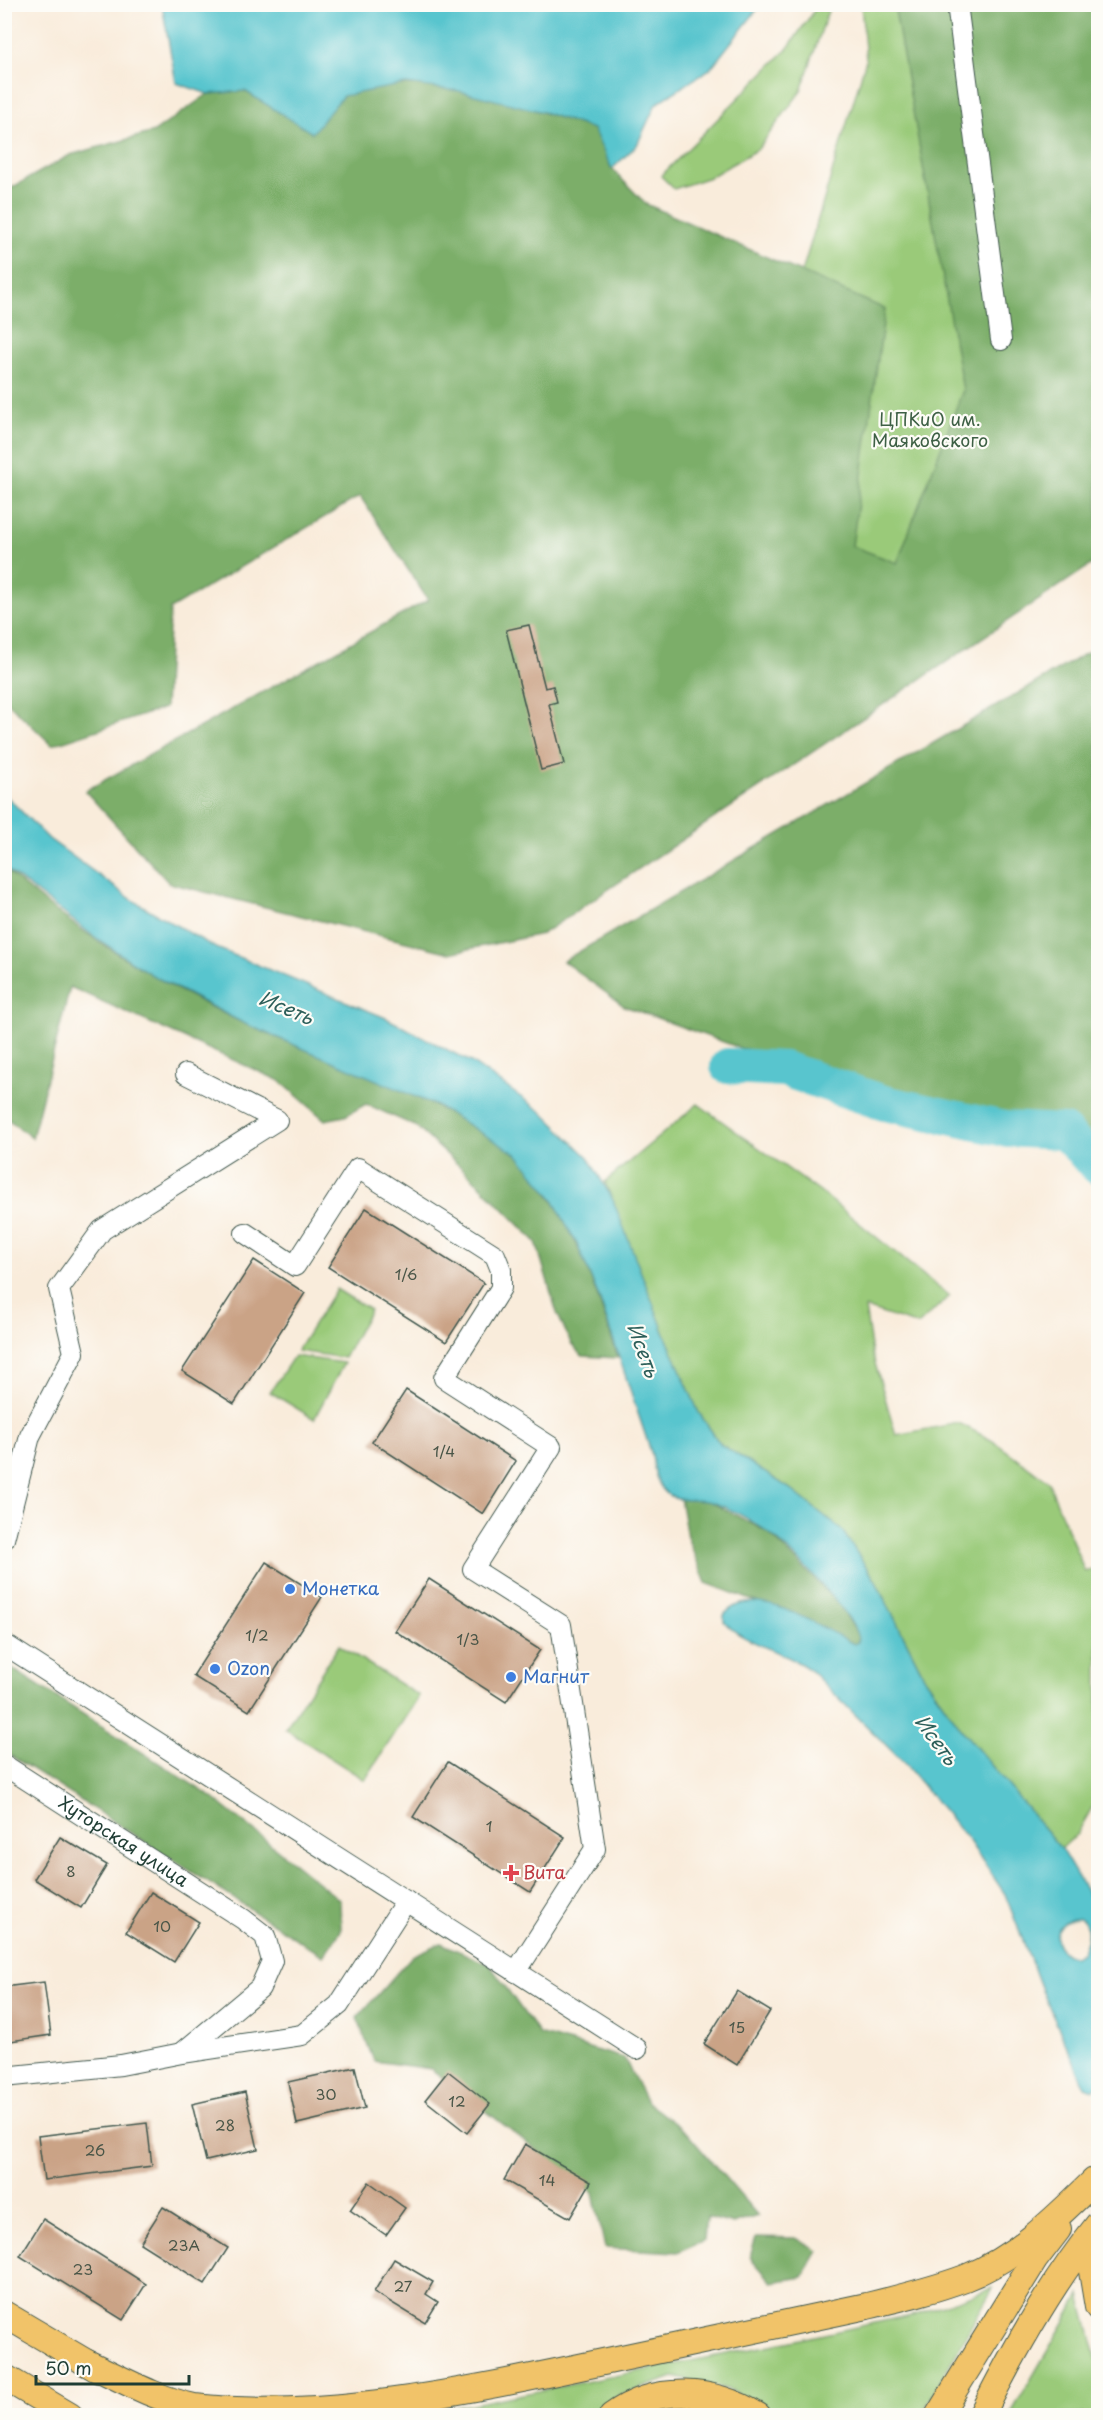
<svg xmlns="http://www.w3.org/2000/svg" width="1103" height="2420" font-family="'Playpen Sans',sans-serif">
	<rect width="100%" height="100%" fill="#fdfcf7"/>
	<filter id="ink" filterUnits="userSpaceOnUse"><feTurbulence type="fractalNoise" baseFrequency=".0167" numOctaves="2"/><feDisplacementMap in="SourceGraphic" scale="12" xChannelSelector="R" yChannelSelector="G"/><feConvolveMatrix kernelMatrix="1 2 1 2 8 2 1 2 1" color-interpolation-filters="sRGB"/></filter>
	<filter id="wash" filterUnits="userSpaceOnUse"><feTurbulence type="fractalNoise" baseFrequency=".008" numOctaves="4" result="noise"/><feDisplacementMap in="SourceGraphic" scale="24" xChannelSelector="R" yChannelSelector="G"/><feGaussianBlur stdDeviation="1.35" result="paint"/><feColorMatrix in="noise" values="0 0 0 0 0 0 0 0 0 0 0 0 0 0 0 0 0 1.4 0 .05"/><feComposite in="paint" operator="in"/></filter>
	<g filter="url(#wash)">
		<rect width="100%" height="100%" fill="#f9ecdb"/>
		<!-- green -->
		<g fill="#9aca79" stroke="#5c8456" stroke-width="1.5">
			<path d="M818,5H830L801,91L758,149L710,177L674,189L661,176L788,48Z"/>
			<path d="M861,5H1098V525L638,815L866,60Z"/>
			<path d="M698,1104L827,1197L949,1296L918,1325L865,1308L872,1353L896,1435L959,1423L993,1441L1048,1481L1085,1572L1098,1567V1797L1077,1834L1061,1849L961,1729L925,1678L875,1580L841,1529L789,1488L720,1444L710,1429L699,1413L666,1337L605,1182Z"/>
			<path d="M336,1289L370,1310L344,1358L297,1351Z"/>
			<path d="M294,1356L344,1363L314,1419L270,1392Z"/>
			<path d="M339,1645L419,1696L365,1780L285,1729Z"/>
			<path d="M993,2288L921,2415H770L731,2390L674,2377L616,2397L597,2415H527L517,2409L506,2415L389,2416L452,2408L792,2341L916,2314Z"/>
			<path d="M1080,2295L1098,2364V2415H1010Z"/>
			<path d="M669,2405L710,2406L733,2416H637Z"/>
		</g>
		<!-- forest -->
		<g fill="#7bae69" stroke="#4d764e" stroke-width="1.5">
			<path d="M894,5H1098V560L542,934L450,953L169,883L85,791L428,600L360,496L170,609L165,708L52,745L5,700L4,192L70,155L154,132L208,94L245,91L282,114C316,104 372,84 407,85C464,85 539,111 594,129L612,169L646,204L885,309L852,546L897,563L963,390Z"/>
			<path d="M1098,646V1141L1042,1114L966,1126L874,1091L823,1064L740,1048L624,1006L563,961Z"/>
			<path d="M4,868C71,929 162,985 243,1023C319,1057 398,1084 470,1125C486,1134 507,1143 520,1157C571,1213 596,1287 618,1358L582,1356L571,1343L557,1313L536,1242L473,1178L415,1126L366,1104L345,1116L325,1120L280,1081L70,987L32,1138L5,1117Z"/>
			<path d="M680,1498L709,1501L769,1533L839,1604L858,1635V1643L854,1644L781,1608L759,1603L706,1583L687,1537Z"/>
			<path d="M5,1664L212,1797L340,1900L341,1931L323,1956L5,1752Z"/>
			<path d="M441,1943L490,1965L539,2034L624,2058L647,2102L687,2133L758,2216L733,2224L706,2217L704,2240L677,2252L605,2248L593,2193L431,2069L374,2061L357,2018L412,1956Z"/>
			<path d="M756,2237L796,2238L818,2251L803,2277L772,2282L750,2257Z"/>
		</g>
		<!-- water -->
		<g fill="#58c5ce" stroke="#3c8181" stroke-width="1.5" fill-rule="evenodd">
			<path d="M162,5V4L761,5L710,69L656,104L637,145L612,169L593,129L543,112L459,91L406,84L343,96L312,133L245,91L208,94L176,83Z"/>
			<path d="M4,794L49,839L134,901L214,947L386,1018L471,1062L542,1112L588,1157L613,1200L666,1337L699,1413L710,1429L720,1444L789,1488L841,1529L875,1580L925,1678L961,1729L1061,1849L1098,1911V2086L1092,2090L1085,2087L1044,1995L1005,1894L969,1841L905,1764L810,1670C786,1651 740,1643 724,1621V1615C753,1579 824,1630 854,1644L858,1642C860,1618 790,1550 770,1534C755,1522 729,1507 710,1502C698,1498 681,1503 670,1496C656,1487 654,1470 652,1455L599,1297L577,1244L551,1196L518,1155L437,1106L243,1023L152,975L92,935L5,868ZM1080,1918C1093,1927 1087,1942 1081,1953L1074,1957C1046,1947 1053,1920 1080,1918Z"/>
		</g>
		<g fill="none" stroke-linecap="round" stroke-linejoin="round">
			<!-- river -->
			<path stroke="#58c5ce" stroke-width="36" d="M728,1066L784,1069L884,1103L1005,1129L1064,1132L1098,1167"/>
		</g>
		<g id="blocks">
			<!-- building -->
			<g fill="#caa386">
				<path d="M529,625L545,688L553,686L557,702L549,704L564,764L541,770L506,630Z"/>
				<path d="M366,1208L484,1283L446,1342L328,1267Z"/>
				<path d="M254,1260L305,1293L234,1404L182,1371Z"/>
				<path d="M406,1390L516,1461L483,1514L372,1442Z"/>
				<path d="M266,1562L322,1597L249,1711L193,1676Z"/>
				<path d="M429,1579L540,1650L506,1702L395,1631Z"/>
				<path d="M448,1762L565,1837L530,1892L413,1817Z"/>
				<path d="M60,1837L107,1865L81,1908L34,1879Z"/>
				<path d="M151,1892L199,1922L174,1962L126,1932Z"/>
				<path d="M44,1982L51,2035L4,2042V1987Z"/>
				<path d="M737,1991L770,2011L737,2065L704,2044Z"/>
				<path d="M355,2067L365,2108L297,2124L288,2082Z"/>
				<path d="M448,2071L490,2104L467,2133L425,2100Z"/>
				<path d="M245,2092L258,2149L206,2161L192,2104Z"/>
				<path d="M147,2123L152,2166L44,2180L38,2136Z"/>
				<path d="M525,2144L591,2182L570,2218L504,2180Z"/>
				<path d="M369,2182L405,2208L386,2235L350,2210Z"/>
				<path d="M163,2207L228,2248L205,2284L140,2243Z"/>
				<path d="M43,2219L146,2284L123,2320L20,2256Z"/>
				<path d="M394,2259L433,2282L426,2294L438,2302L425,2323L374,2292Z"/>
			</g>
		</g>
	</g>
	<g filter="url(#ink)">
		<use href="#blocks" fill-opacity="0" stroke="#40574d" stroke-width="1.5"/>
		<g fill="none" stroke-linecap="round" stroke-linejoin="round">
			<!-- minor casing -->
			<g stroke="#40574d" stroke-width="22">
				<g id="minor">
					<path d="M957,4L1001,340"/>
					<path d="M245,1233L295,1266L358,1168L495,1255L501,1270V1288L444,1378L551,1447L473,1569L561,1625L595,1849L516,1972"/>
					<path d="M4,1539L30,1436L74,1353L59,1289L102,1230L277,1120L186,1074"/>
					<path d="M4,1644L637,2049"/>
					<path id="s1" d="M4,1765L243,1919L265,1936L272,1961L260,1988L182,2053L121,2065L4,2077"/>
					<path d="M182,2053L302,2035L339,2005L406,1901"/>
				</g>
			</g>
			<!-- major casing -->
			<g stroke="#40574d" stroke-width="28">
				<g id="major">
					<path d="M1098,2235L1092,2271L1098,2307"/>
					<path d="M4,2314L99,2370"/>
					<path d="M85,2362C120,2378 156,2399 194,2407C310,2420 443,2396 556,2372C660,2350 763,2328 867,2306C900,2298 933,2290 965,2278C1016,2258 1056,2218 1094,2181"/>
					<path d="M4,2377L70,2416"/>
					<path d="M612,2416C656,2384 713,2388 758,2416"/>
					<path d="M938,2416L1035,2259L1058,2229"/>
					<path d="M981,2416C1014,2350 1052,2282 1098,2225"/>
				</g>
			</g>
			<!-- minor -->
			<use href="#minor" stroke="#fff" stroke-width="20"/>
			<!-- major -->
			<use href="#major" stroke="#f1c369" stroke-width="26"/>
		</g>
	</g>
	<!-- markers -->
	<g fill="#3f7fe0" stroke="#fdfcf7" stroke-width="2">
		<circle cx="290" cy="1589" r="6"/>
		<circle cx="215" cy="1669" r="6"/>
		<circle cx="511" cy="1677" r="6"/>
	</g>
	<path fill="#e0444e" stroke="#fdfcf7" stroke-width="2" d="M508 1864h6v6h6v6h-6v6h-6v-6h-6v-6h6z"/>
	<g text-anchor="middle" stroke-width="4.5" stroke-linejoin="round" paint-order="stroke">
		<!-- number labels -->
		<g font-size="15" fill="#4a5648">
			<text x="406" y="1280">1/6</text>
			<text x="444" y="1457">1/4</text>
			<text x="257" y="1641">1/2</text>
			<text x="468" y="1645">1/3</text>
			<text x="489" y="1832">1</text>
			<text x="71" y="1877">8</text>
			<text x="162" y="1932">10</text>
			<text x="737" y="2033">15</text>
			<text x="326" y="2100">30</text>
			<text x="457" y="2107">12</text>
			<text x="225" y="2131">28</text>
			<text x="95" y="2156">26</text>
			<text x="547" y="2186">14</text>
			<text x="184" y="2251">23А</text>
			<text x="83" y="2275">23</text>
			<text x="403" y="2292">27</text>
		</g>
		<!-- park labels -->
		<g font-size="18" fill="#3e6045" stroke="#fdfcf7">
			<text x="930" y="426">ЦПКиО им.<tspan x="930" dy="21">Маяковского</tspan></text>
		</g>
		<!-- shop labels -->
		<g font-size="18" fill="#366cbe" stroke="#fdfcf7" text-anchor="start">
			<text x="302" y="1595">Монетка</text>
			<text x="227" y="1675">Ozon</text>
			<text x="523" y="1683">Магнит</text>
		</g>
		<!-- street labels -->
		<g font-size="18" fill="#1f3d34" stroke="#fdfcf7">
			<text dy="6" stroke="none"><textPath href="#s1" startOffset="142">Хуторская улица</textPath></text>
		</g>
		<!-- health labels -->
		<g font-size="18" fill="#be3a42" stroke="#fdfcf7" text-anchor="start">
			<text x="523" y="1879">Вита</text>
		</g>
		<!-- water labels -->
		<g font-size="20" font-style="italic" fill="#2d5f5a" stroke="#fdfcf7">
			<text transform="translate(286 1008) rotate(23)" y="7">Исеть</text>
			<text transform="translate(643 1350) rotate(70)" y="7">Исеть</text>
			<text transform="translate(936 1740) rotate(54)" y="7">Исеть</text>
		</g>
	</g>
	<!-- margin -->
	<rect width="1103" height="2420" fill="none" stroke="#fdfcf7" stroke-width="24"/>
	<!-- scale -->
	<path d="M36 2375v9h153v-9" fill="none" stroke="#1f3d34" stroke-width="3"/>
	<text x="45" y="2375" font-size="18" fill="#1f3d34" stroke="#fdfcf7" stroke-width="4.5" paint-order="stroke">50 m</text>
</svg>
